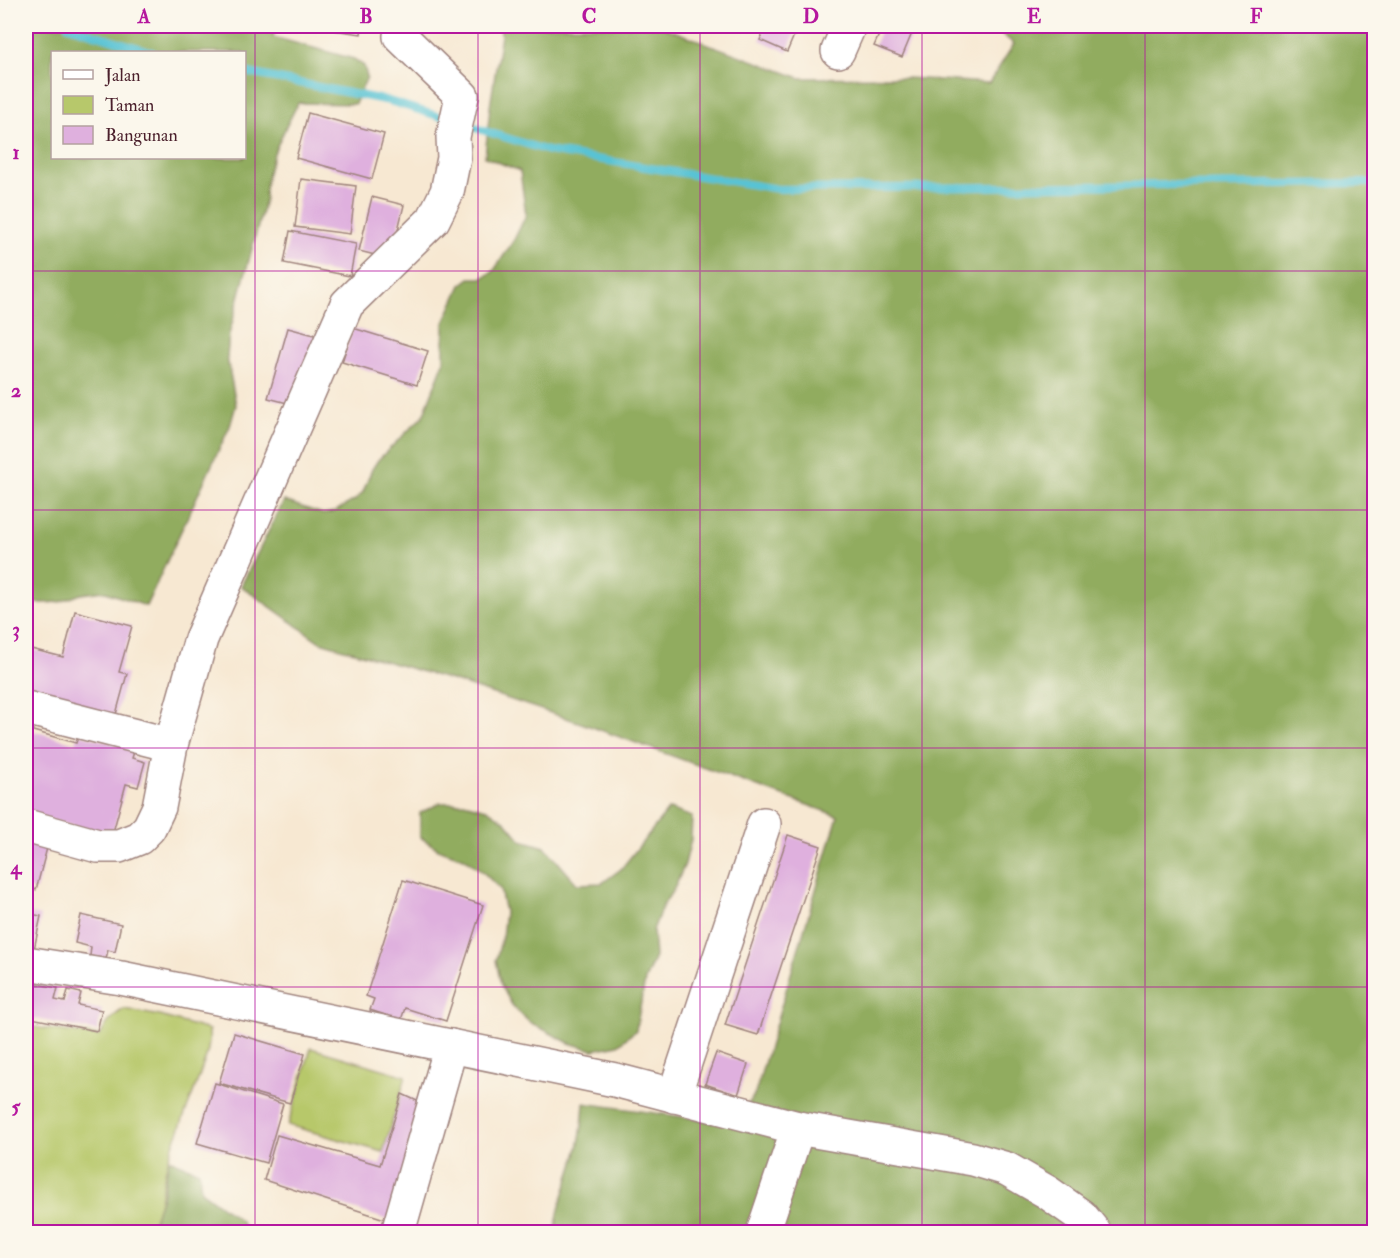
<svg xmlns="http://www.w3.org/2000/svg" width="1400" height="1258" font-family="'IM FELL Double Pica',serif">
	<rect width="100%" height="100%" fill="#fbf7ec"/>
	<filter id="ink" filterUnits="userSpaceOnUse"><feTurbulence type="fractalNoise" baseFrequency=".0167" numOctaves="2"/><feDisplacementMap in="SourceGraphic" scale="12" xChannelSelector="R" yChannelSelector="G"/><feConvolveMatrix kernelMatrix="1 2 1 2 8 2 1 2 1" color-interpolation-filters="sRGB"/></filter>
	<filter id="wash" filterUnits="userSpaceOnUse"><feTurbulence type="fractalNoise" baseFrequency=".008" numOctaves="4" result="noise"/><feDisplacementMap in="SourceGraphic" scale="24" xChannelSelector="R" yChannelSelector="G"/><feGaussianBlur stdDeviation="1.35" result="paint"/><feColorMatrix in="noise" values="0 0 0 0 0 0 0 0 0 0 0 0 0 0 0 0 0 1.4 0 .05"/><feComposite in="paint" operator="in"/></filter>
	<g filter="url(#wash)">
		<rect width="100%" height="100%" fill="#f7e8d2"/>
		<!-- green -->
		<g fill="#b7c86b" stroke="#80744b" stroke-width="1.5">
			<path d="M124,1009L160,1016L209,1030C211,1047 205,1059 200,1074C190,1102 179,1129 169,1157C161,1182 162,1206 150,1232H26V1026L100,1036C106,1024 112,1016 124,1009Z"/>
			<path d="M311,1048L406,1076L383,1152L288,1125Z"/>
		</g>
		<!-- forest -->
		<g fill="#91ac5f" stroke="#6e6645" stroke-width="1.5" fill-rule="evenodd">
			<path d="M26,26H276L273,37L354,59L364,66L367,77L355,104L298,103C283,134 264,164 265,200L229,335L227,357L236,405L230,426L146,606L103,591L81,594L60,602L26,604ZM52,52H244V158H52Z"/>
			<path d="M500,26H660L800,78L890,77L989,83L1014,44L992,26H1374V1232H557C553,1214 572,1175 576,1155C581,1138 583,1121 584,1103L734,1124L755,1094L838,816L581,723L454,681L320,642L241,586L284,501L323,514L334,512L355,500L363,492L372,469L378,460L423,416L444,362V323L461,285L470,278H482L493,272L514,240L526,215L520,171L485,157L490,107L501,35Z"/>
			<path d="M440,803H464L487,809L506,822L521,840L545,847L577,884L602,883L621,869L669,809L692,817L691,840L685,864L675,887L662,907L653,930L655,957L645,980L636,1030L618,1045L593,1050L569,1043L529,1022L512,1005L501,985L496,960L502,937L505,912L500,889L483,872L464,858L440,850L420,837V813Z"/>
			<path d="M169,1159L199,1171L201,1191L241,1221L246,1232H150L162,1197Z"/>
		</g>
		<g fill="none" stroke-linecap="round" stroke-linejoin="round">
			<!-- stream -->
			<g stroke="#59c3d4" stroke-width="8">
				<path d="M68,26L152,52"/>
				<path d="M244,72L389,101L451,120"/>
				<path d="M463,124L548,151L778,189L1374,183"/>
			</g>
		</g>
		<g id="blocks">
			<!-- building -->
			<g fill="#dfb0de">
				<path d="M319,26H362L361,34L319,28Z"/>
				<path d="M766,26H798L787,52L760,40Z"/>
				<path d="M883,26H915L902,57L874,46Z"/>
				<path d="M308,113L384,134L372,179L296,158Z"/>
				<path d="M301,179L356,186L350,234L295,227Z"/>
				<path d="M372,197L404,205L391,259L359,251Z"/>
				<path d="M290,231L356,244L350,276L284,263Z"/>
				<path d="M288,328L318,336L299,406L268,398Z"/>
				<path d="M353,328L428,351L417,385L342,362Z"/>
				<path d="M75,611L132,626L119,672L127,674L115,718L26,694V669L31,649L63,657Z"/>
				<path d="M26,729L76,743L79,734L135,749L132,758L145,762L138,787L126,784L112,836L26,814Z"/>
				<path d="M788,835L821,846L758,1035L725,1025Z"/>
				<path d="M26,839L48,844L36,890L26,888Z"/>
				<path d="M403,880L483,905L446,1021L405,1008L401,1020L370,1010L374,999L366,996Z"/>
				<path d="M26,913L41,916L33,954L26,952Z"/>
				<path d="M81,915L121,924L115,952L108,950L106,959L90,956L91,947L75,943Z"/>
				<path d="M26,982L58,988L55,1000L65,1002L68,990L81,993L78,1005L102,1010L97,1031L26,1017Z"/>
				<path d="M234,1033L305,1054L290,1103L219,1083Z"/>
				<path d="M716,1053L748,1064L738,1095L705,1084Z"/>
				<path d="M215,1083L283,1104L266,1163L197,1143Z"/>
				<path d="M402,1094L428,1106L394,1222L264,1180L277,1135L380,1165Z"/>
			</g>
		</g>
	</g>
	<g filter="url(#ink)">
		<use href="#blocks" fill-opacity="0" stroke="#a0847e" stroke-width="1.5"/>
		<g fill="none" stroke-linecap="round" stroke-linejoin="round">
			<!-- minor casing -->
			<g stroke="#a0847e" stroke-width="36">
				<g id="minor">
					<path d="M838,51L849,26"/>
					<path d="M26,708L171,745"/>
					<path d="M26,826L98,846H119L139,838L149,828L159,807L171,745L201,639L347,304L433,220L447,192L454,158L453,137L462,96L400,36L402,26"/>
					<path d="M26,963L121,978L615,1080L798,1128L973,1159L1007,1169L1047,1192L1081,1216L1094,1232"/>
					<path d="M674,1096L764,824"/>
					<path d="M398,1232L451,1046"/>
					<path d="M763,1232L798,1128"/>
				</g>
			</g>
			<!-- minor -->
			<use href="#minor" stroke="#fff" stroke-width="33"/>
		</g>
	</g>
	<!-- grid -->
	<path fill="none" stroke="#b5179e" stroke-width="1.5" stroke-opacity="0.55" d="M255,26V1232M478,26V1232M700,26V1232M922,26V1232M1145,26V1232M26,271H1374M26,510H1374M26,748H1374M26,987H1374"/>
	<!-- margin -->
	<rect width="1400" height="1258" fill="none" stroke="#fbf7ec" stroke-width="66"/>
	<!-- legend -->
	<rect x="51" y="51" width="195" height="108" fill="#fbf7ec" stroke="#b4a19f" stroke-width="1.5"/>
	<rect x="63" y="70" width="30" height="9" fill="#ffffff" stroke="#b4a19f" stroke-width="1.5"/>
	<text x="105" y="81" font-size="18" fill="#4a1f2b">Jalan</text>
	<rect x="63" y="96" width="30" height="18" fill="#b7c86b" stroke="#b4a19f" stroke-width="1.5"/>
	<text x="105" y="111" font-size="18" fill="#4a1f2b">Taman</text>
	<rect x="63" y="126" width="30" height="18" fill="#dfb0de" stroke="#b4a19f" stroke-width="1.5"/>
	<text x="105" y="141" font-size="18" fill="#4a1f2b">Bangunan</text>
	<rect x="33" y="33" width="1334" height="1192" fill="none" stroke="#b5179e" stroke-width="2"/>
	<g font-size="20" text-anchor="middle" font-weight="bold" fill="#b5179e">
		<text x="144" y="23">A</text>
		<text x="366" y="23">B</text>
		<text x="589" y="23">C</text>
		<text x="811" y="23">D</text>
		<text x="1034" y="23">E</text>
		<text x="1256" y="23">F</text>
		<text x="16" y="159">1</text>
		<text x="16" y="397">2</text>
		<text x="16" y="636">3</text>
		<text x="16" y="874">4</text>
		<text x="16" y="1113">5</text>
	</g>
</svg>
